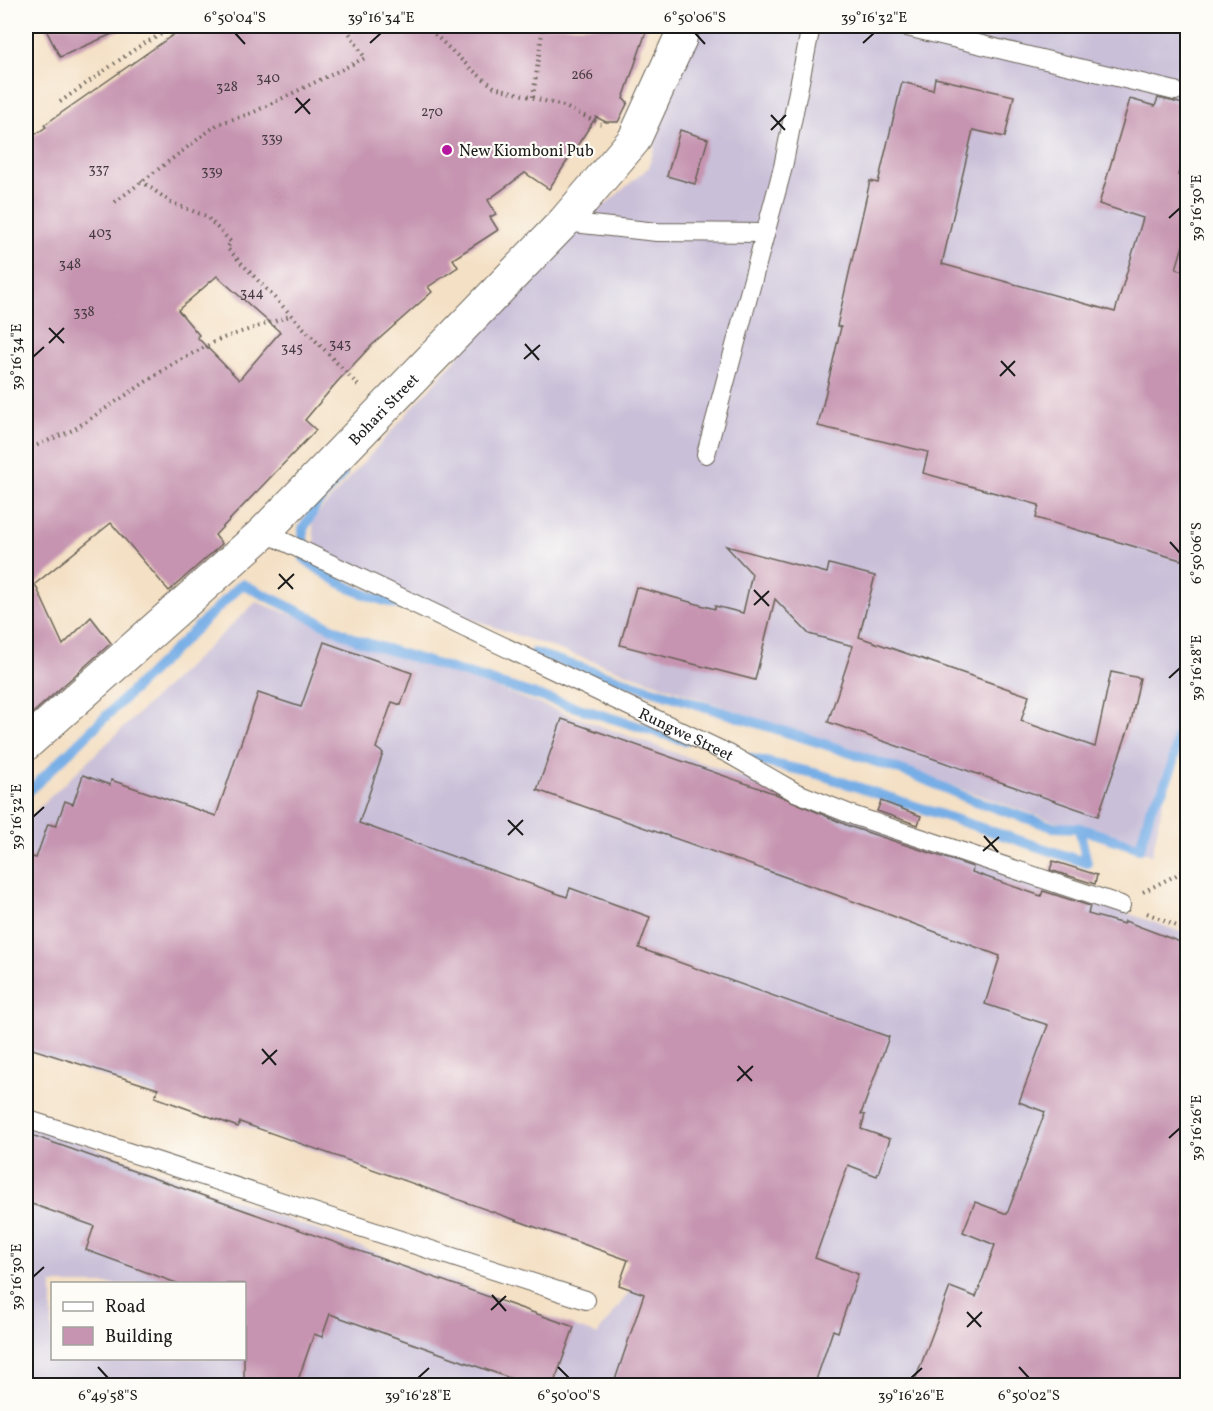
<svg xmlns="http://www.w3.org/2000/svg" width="1213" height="1411" font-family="Vollkorn,serif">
	<rect width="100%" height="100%" fill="#fdfcf7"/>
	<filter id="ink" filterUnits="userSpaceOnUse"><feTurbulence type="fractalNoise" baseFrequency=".0167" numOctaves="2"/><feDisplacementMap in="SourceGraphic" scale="12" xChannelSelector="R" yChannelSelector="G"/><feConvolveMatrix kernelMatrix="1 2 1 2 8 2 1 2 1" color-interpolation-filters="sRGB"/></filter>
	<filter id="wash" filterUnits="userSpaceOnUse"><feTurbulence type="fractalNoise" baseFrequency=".008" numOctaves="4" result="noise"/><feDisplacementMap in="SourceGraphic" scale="24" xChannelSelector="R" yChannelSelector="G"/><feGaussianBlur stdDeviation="1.35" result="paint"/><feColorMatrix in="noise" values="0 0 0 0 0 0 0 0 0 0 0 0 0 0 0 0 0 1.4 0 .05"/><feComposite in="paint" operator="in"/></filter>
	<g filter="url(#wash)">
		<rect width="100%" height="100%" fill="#f4e0c5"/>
		<!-- industrial -->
		<g fill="#c9bfd8" fill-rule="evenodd">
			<path d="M687,26H1187L1188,677L1152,855L318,566L312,520L557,246L649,167Z"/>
			<path d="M256,602L903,835L1187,934V1385H26V1122L597,1335L648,1267L26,1050V820ZM52,1284H244V1358H52Z"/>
		</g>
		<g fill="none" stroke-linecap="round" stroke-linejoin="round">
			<!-- stream -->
			<g stroke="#77aee6" stroke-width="10">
				<path d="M343,473L317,504L303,529L304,558C339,586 361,595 404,606"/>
				<path d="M534,653L824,744L912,774L972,800L1053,827L1079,828L1140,848L1151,807L1162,791L1172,767L1188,680"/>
				<path d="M747,758L818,774L1087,863L1079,828"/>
				<path d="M26,794L242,584L357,640L686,741"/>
			</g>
		</g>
		<g id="blocks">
			<!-- building -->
			<g fill="#c694b0" fill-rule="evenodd">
				<path d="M44,26H130L60,57Z"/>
				<path d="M186,26H648L623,99L628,102L618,122H606L596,117L549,189L525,173L488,200L496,214L490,217L498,230L453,259L458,267L428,287L432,292L370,347L337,382L305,420L316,430L215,535L222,544L169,591L111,523L35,584L63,645L91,617L111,643L26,719V141L46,127L44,125ZM217,276L280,332L239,380L197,337L199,335L178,310Z"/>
				<path d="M935,78L1014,96L1005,137L973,130L942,264L1115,312L1143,218L1099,204L1130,99L1155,106L1158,98L1188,105V144L1178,175L1188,177V229L1176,269L1188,272V540L1181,560L1036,518L1039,505L923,473L928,452L818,426L841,327L837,326L870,181L878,183L902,82L933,90Z"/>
				<path d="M680,130L708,139L695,184L667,176Z"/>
				<path d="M726,546L827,573L829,564L875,576L859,637L1029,696L1021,721L1095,747L1111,672L1140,678L1131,722L1098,816L828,722L853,646L809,634L775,599L755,680L620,645L636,587L715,609V606L743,613L752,574Z"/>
				<path d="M324,642L412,673L401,705L392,702L376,748L383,753L359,823L567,897L570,888L650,917L639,948L889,1037L861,1114L865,1115L861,1129L890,1139L877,1176L848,1165L815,1258L858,1274L838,1332L833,1330L814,1386H613L644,1294L619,1285L628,1260L240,1122L238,1127L155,1097L158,1089L26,1047V855L36,858L48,824L56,826L65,801L73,804L83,775L110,785L111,780L216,816L258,693L301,707Z"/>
				<path d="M562,719L776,794L851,827L973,867L972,872L1041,896L1043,891L1090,906L1088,914L1124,924L1125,921L1188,945L1187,1386H913L950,1287L976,1297L995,1245L963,1232L975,1202L1007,1214L1017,1188L1045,1112L1019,1102L1048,1025L985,1004L1000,956L831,893L537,790Z"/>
				<path d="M881,801L921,816L918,825L877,811Z"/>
				<path d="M1053,861L1097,875L1095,884L1050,870Z"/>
				<path d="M26,1133L574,1327L553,1386H532L330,1314L322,1337L314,1334L296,1386H244V1284H179L86,1250L94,1226L26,1202Z"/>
			</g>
		</g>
	</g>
	<g filter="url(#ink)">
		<use href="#blocks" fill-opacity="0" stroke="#686157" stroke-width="1.5"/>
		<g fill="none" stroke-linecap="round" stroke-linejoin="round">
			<!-- service casing -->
			<g stroke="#686157" stroke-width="20">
				<g id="service">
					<path d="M903,26L1175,91"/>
					<path d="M564,222L657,232L765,233"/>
					<path d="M706,454L783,167L811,26"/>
					<path id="s1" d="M264,532L729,754L795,792L855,816L1121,905"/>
					<path d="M26,1119L586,1300"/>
				</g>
			</g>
			<!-- minor casing -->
			<g stroke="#686157" stroke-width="35">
				<g id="minor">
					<path id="s2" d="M26,744L264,532L564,222L634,140L680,39L683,26"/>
				</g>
			</g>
			<!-- path -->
			<g stroke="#686157" stroke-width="4" stroke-dasharray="1.5 4.5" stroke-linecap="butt">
				<path d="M426,26L471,69L494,87L563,106L601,124"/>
				<path d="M533,97L543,26"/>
				<path d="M60,102L138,47L176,26"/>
				<path d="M141,181L172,203L206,216L231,242L227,248L358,385"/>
				<path d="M115,202L218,124L252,113L365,58L345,26"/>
				<path d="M26,450L73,430L173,364L220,339L290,316"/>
				<path d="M1143,892L1188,869"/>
				<path d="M1147,913L1188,931"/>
			</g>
			<!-- service -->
			<use href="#service" stroke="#fff" stroke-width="18"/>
			<!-- minor -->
			<use href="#minor" stroke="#fff" stroke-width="33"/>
		</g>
	</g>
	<!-- ticks -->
	<path fill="none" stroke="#1c1c1c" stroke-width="2" d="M235,33L245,44M695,33L705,44M370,43L381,33M863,43L874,33M296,98L310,114M295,113L310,99M771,115L785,130M771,130L786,115M1169,218L1180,208M49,328L64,343M49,343L64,328M525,344L539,360M33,357L44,347M524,359L540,345M1001,361L1015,376M1000,376L1015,361M1170,542L1180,553M279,574L293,589M278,589L294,574M754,590L769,606M754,605L769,591M1169,678L1180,668M33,817L44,807M508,820L523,835M508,835L523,820M984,836L998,852M983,851L999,837M262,1049L276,1065M262,1064L277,1050M738,1066L752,1081M737,1081L753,1066M1169,1138L1180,1128M33,1277L44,1267M492,1295L506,1311M491,1310L506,1296M967,1312L981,1327M967,1327L982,1312M98,1367L108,1378M558,1367L569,1378M1019,1367L1029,1378M418,1378L429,1368M911,1378L922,1368"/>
	<!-- markers -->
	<circle fill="#b5179e" stroke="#fdfcf7" stroke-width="2" cx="447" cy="150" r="6"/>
	<g text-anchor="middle" stroke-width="4.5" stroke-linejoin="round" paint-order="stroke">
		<!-- number labels -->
		<g font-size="14" fill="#463a41">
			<text x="582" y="79">266</text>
			<text x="268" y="82">340</text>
			<text x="227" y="91">328</text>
			<text x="432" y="116">270</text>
			<text x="272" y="142">339</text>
			<text x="99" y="173">337</text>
			<text x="212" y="175">339</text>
			<text x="100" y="237">403</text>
			<text x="70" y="268">348</text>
			<text x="252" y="297">344</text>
			<text x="84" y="316">338</text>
			<text x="340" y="348">343</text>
			<text x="292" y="352">345</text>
		</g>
		<!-- poi labels -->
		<g font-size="16" fill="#1c1c1c" stroke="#fdfcf7" text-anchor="start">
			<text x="459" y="156">New Kiomboni Pub</text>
		</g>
		<!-- street labels -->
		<g font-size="16" fill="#1c1c1c" stroke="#fdfcf7">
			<text dy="6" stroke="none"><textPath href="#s2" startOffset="490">Bohari Street</textPath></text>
			<text dy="6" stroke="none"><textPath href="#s1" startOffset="468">Rungwe Street</textPath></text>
		</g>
	</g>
	<!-- margin -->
	<rect width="1213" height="1411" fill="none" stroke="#fdfcf7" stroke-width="66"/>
	<!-- legend -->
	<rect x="51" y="1282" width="195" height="78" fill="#fdfcf7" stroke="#a3a29f" stroke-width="1.5"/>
	<rect x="63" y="1302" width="30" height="9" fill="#ffffff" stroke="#a3a29f" stroke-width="1.5"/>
	<text x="105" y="1312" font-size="18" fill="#1c1c1c">Road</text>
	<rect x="63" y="1327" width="30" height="18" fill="#c694b0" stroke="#a3a29f" stroke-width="1.5"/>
	<text x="105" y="1342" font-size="18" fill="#1c1c1c">Building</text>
	<rect x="33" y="33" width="1147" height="1345" fill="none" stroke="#1c1c1c" stroke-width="2"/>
	<g font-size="15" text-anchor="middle" fill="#1c1c1c">
		<text x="235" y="22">6°50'04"S</text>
		<text x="381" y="22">39°16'34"E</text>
		<text x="695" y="22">6°50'06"S</text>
		<text x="874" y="22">39°16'32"E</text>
		<text transform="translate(1196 208) rotate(-90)" y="5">39°16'30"E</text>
		<text transform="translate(16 357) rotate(-90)" y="5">39°16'34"E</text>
		<text transform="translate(1196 553) rotate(-90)" y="5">6°50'06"S</text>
		<text transform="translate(1196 668) rotate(-90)" y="5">39°16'28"E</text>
		<text transform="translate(16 817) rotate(-90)" y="5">39°16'32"E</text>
		<text transform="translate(1196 1128) rotate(-90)" y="5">39°16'26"E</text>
		<text transform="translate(16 1277) rotate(-90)" y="5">39°16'30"E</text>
		<text x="108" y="1400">6°49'58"S</text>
		<text x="418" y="1400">39°16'28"E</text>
		<text x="569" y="1400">6°50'00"S</text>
		<text x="911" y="1400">39°16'26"E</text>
		<text x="1029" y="1400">6°50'02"S</text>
	</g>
</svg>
